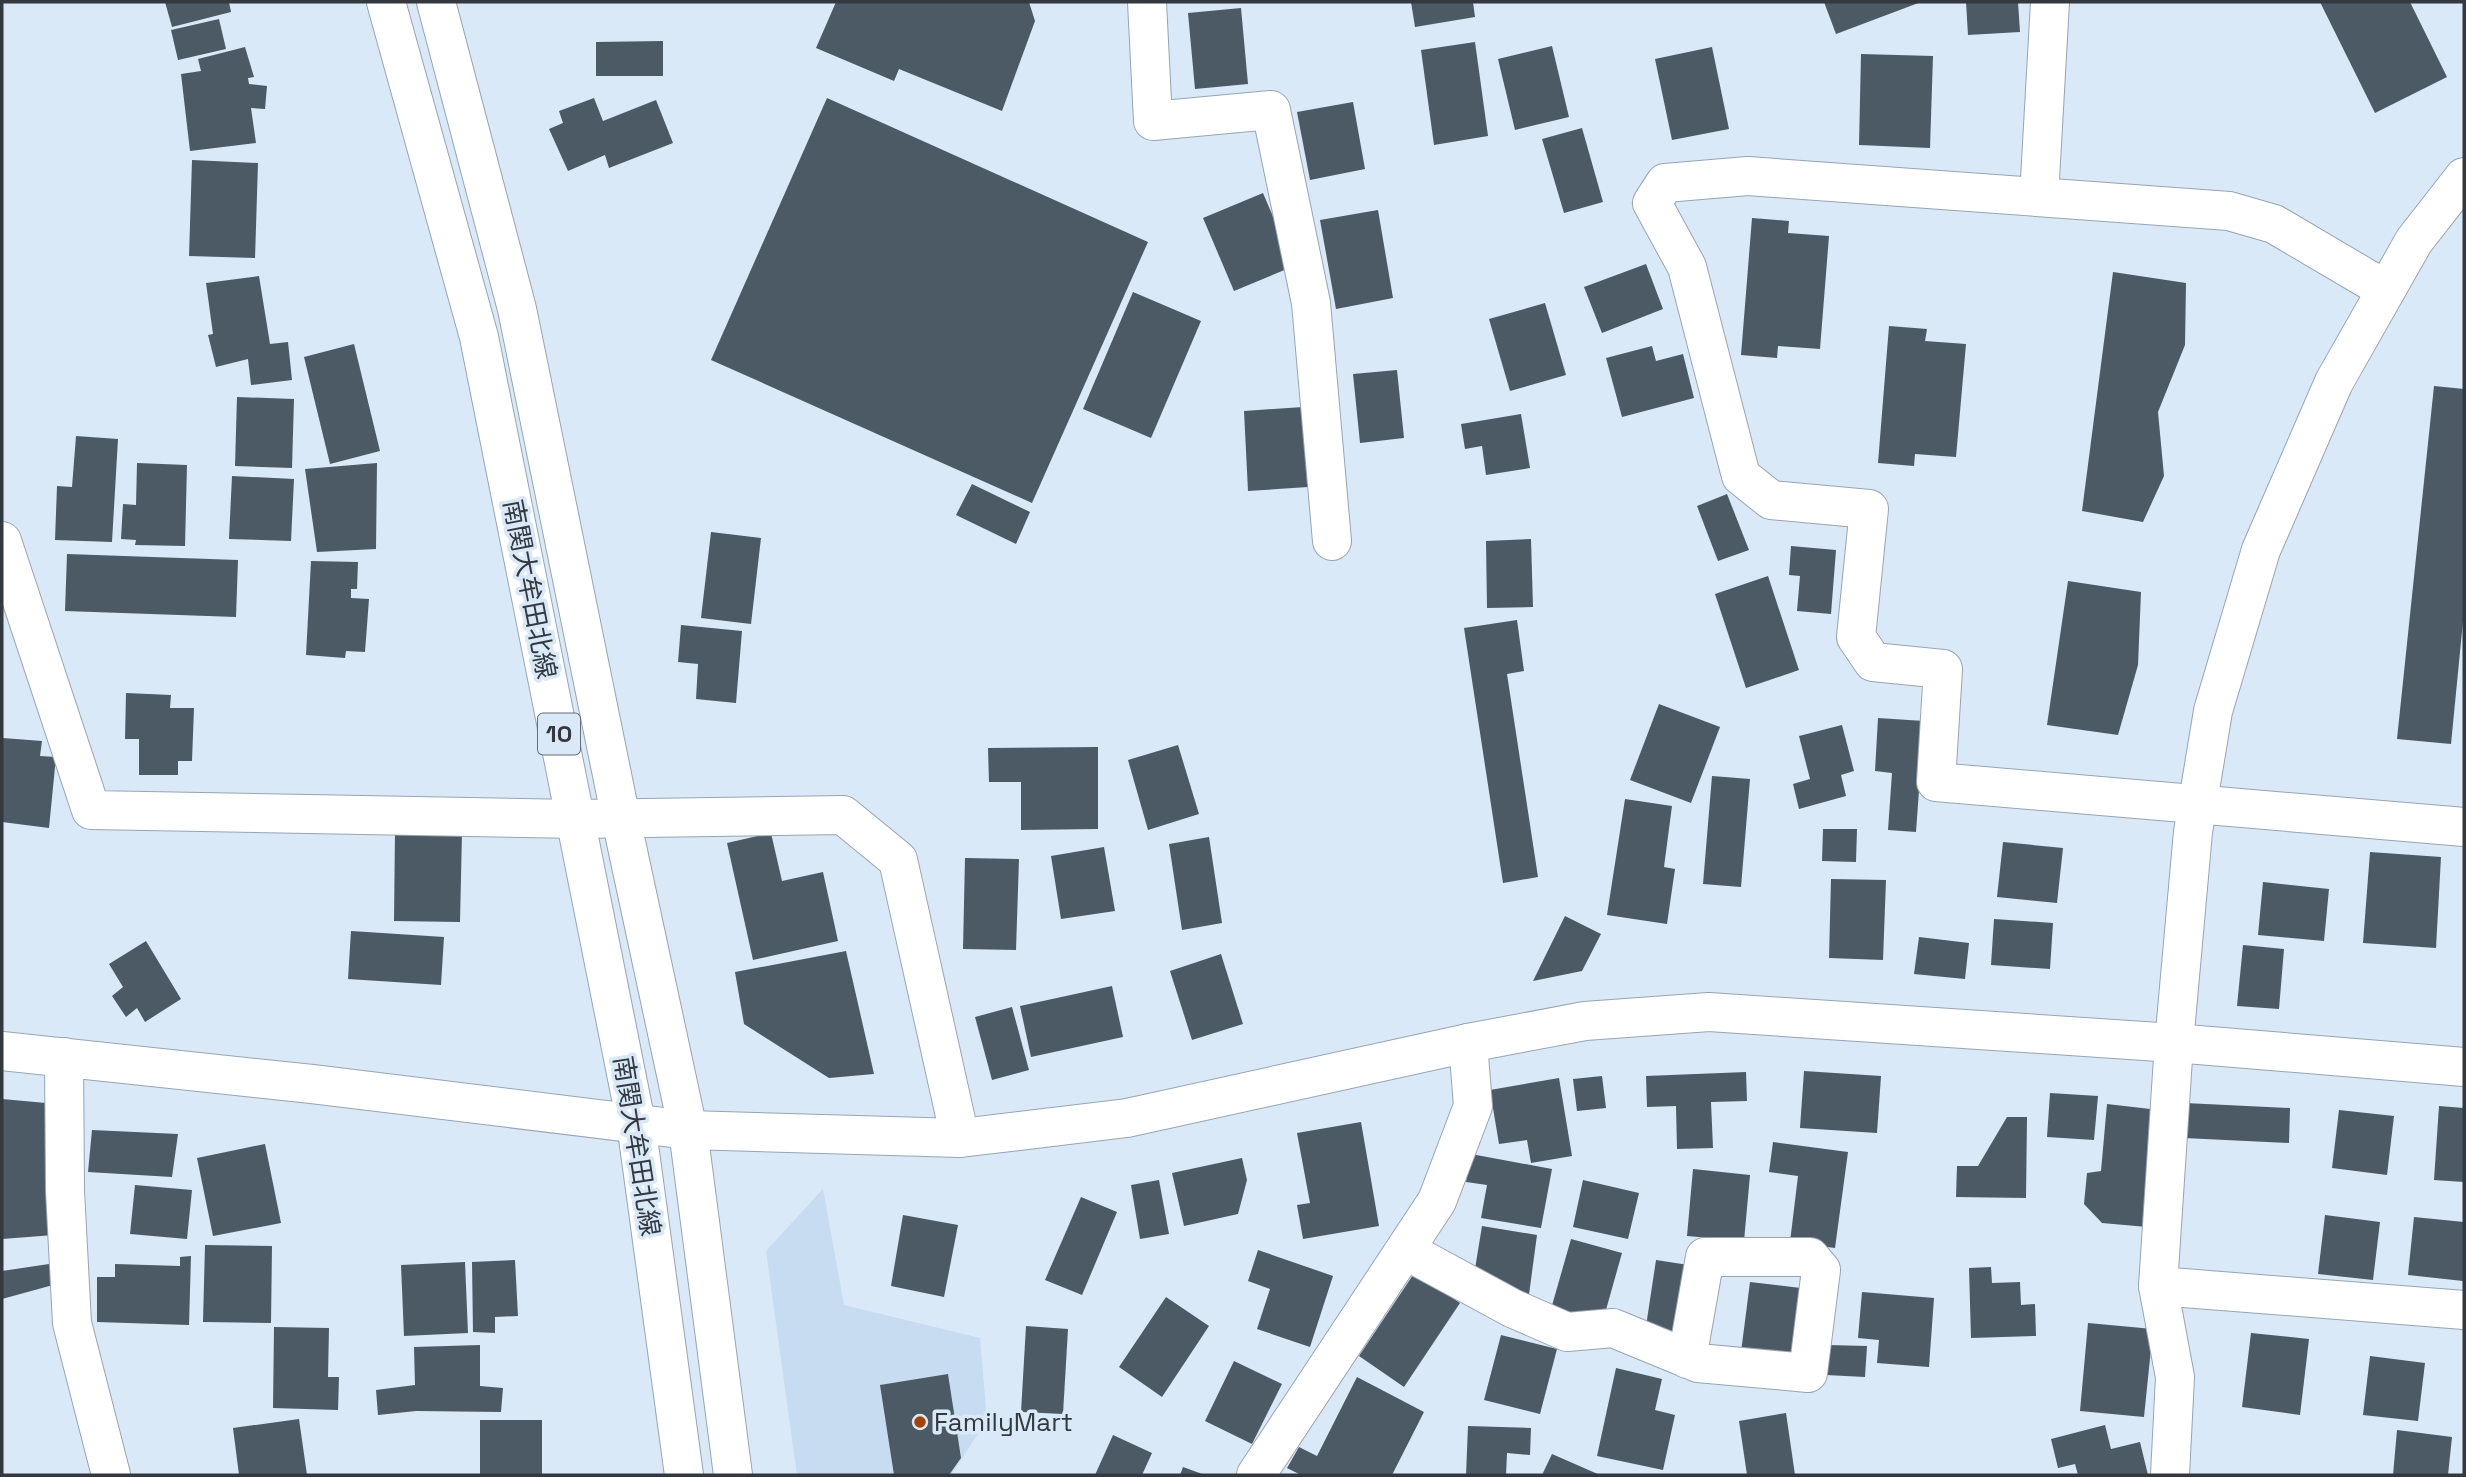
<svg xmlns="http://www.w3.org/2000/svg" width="2466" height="1477" font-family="'Space Grotesk','Noto Sans JP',sans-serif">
	<rect width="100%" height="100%" fill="#d9e9f8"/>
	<!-- built -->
	<path fill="#c7dcf1" d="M823,1189L844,1305L980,1338L987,1420L951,1475H797L766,1251Z"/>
	<!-- building -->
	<g fill="#4c5a66">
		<path d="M165,2H229L231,12L172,27Z"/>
		<path d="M836,2H1029L1035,21L1002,111L899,69L894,81L816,48Z"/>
		<path d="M1411,2H1473L1475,17L1415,27Z"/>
		<path d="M1824,2H1921L1836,34Z"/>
		<path d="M1966,2H2018L2020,32L1968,35Z"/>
		<path d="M2320,2H2410L2447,77L2375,113Z"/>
		<path d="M1241,8L1248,84L1195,89L1188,13Z"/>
		<path d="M219,19L226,49L178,60L171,30Z"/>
		<path d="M663,41V76H596V42Z"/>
		<path d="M1475,42L1488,136L1434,145L1421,50Z"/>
		<path d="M1552,46L1569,117L1515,130L1498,59Z"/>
		<path d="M245,47L254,77L248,78L249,84L267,86L265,109L251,108L256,143L190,151L181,74L201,71L198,59Z"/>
		<path d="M1712,47L1729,129L1672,140L1655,59Z"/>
		<path d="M1861,54L1933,56L1930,148L1859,145Z"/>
		<path d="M594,98L603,121L656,100L673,143L609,168L605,155L568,171L549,129L563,123L559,111Z"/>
		<path d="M827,98L1148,242L1032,503L711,360Z"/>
		<path d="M1353,102L1365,169L1310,180L1297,112Z"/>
		<path d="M1582,128L1603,202L1564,213L1542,139Z"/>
		<path d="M192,160L258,163L255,258L189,256Z"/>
		<path d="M1263,193L1294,266L1234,291L1203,218Z"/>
		<path d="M1378,210L1393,298L1336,309L1320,220Z"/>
		<path d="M1752,218L1789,221L1788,233L1829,236L1820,349L1778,346L1777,358L1741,355Z"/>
		<path d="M1646,264L1663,309L1602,333L1584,287Z"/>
		<path d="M2113,272L2186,283L2185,345L2158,412L2164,476L2143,522L2082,511Z"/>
		<path d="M259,276L270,344L288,342L292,380L251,385L248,359L216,367L208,335L213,334L206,283Z"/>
		<path d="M1133,292L1201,321L1151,438L1083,409Z"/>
		<path d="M1545,303L1566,375L1510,391L1489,319Z"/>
		<path d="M1889,326L1927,329L1925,341L1966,344L1956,457L1915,454L1914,466L1878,463Z"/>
		<path d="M354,344L380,451L330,464L304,357Z"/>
		<path d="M1652,346L1656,361L1683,354L1694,398L1622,417L1606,358Z"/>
		<path d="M1397,370L1404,438L1360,443L1353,374Z"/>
		<path d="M2434,386L2464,389V611L2451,744L2397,739Z"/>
		<path d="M237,397L294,399L292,468L235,466Z"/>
		<path d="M1303,407L1308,487L1248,491L1244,411Z"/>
		<path d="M1521,414L1530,468L1486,475L1482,446L1465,449L1461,424Z"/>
		<path d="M76,436L118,439L112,542L55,540L57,486L72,487Z"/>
		<path d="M137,463L187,465L185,546L135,545L136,540L121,539L123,504L136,505Z"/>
		<path d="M377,463L376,549L317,552L305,469Z"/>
		<path d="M232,476L294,479L291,541L229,539Z"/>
		<path d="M972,484L1030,512L1016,544L956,515Z"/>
		<path d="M1727,494L1749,550L1718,561L1697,506Z"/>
		<path d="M711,532L761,538L751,624L701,618Z"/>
		<path d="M1531,539L1533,607L1487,608L1486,541Z"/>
		<path d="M1791,546L1836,550L1831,614L1797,611L1800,576L1789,575Z"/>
		<path d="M67,554L238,560L236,617L65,611Z"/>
		<path d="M311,561L358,562L357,589H351V598L369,599L365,652L346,651L345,658L306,655Z"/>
		<path d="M1768,576L1799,670L1746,688L1715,594Z"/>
		<path d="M2068,581L2141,592L2138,665L2118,735L2047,725Z"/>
		<path d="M1517,620L1524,671L1507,674L1538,877L1503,883L1464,628Z"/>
		<path d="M681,625L742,631L736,703L696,699L698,664L678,662Z"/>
		<path d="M126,693L171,695L170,708H194L192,761H178V775H139V739H125Z"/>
		<path d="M1659,704L1720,727L1691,803L1630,780Z"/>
		<path d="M1878,718L1924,721L1916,832L1888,830L1892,773L1875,771Z"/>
		<path d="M1842,725L1854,771L1841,775L1846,796L1799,809L1793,784L1810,779L1799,736Z"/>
		<path d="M3,738L42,741L40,756L56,757L49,828L2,822Z"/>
		<path d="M1178,745L1199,814L1148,830L1128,760Z"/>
		<path d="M1098,747V829L1021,830V782H989L988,748Z"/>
		<path d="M1712,776L1750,779L1741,887L1703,884Z"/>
		<path d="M1625,799L1672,806L1664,867L1675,869L1667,924L1607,915Z"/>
		<path d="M1823,829H1857L1856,862L1822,861Z"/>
		<path d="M395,831L462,832L460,922L394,921Z"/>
		<path d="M771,833L782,881L823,872L838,941L753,960L727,843Z"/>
		<path d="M1209,837L1222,923L1182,930L1169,844Z"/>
		<path d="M2003,842L2063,848L2057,903L1997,897Z"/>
		<path d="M1104,847L1115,911L1061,919L1051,856Z"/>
		<path d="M2370,852L2441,857L2436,948L2363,943Z"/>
		<path d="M965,858L1019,859L1016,950L963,949Z"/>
		<path d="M1831,879L1886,880L1883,960L1829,958Z"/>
		<path d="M2263,882L2329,889L2324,941L2258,935Z"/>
		<path d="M1565,916L1601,934L1582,971L1533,981Z"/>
		<path d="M1994,919L2053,923L2050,969L1991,965Z"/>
		<path d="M351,931L444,937L441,985L348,979Z"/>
		<path d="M1919,937L1969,943L1965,979L1914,974Z"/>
		<path d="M146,941L181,999L145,1022L137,1008L126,1017L112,996L123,987L109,964Z"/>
		<path d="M2243,945L2284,949L2279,1009L2237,1006Z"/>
		<path d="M846,951L874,1074L829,1078L744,1024L735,972Z"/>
		<path d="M1221,954L1243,1024L1192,1040L1170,971Z"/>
		<path d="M1112,986L1123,1037L1031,1057L1020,1006Z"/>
		<path d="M1012,1007L1029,1070L992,1080L975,1017Z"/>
		<path d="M1804,1071L1881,1076L1877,1133L1800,1128Z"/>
		<path d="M1746,1072L1747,1101L1711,1102L1713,1148L1677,1149L1676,1106L1647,1107L1646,1076Z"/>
		<path d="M1602,1076L1606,1108L1577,1111L1573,1079Z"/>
		<path d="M1559,1078L1572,1156L1531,1163L1527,1140L1499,1144L1490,1090Z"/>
		<path d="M2050,1093L2098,1096L2094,1140L2047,1137Z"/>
		<path d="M2,1099L57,1104L54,1235L2,1239Z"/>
		<path d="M2185,1103L2290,1108L2289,1143L2184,1138Z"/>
		<path d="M2107,1104L2159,1110L2147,1227L2102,1223L2084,1204L2087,1173L2101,1171Z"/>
		<path d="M2439,1106L2464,1108V1182L2434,1180Z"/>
		<path d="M2339,1110L2394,1116L2387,1175L2332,1168Z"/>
		<path d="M2007,1117H2027L2026,1198L1956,1197L1957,1166H1978Z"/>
		<path d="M1361,1122L1379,1226L1303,1239L1297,1205L1310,1203L1297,1133Z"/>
		<path d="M92,1130L178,1134L172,1177L88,1172Z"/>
		<path d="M1773,1142L1848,1152L1835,1248L1790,1242L1798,1176L1769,1172Z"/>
		<path d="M265,1144L281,1223L213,1236L197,1158Z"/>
		<path d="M1471,1154L1552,1169L1541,1228L1481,1218L1487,1185L1466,1182Z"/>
		<path d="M1242,1158L1247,1180L1238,1214L1184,1226L1172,1173Z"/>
		<path d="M1693,1169L1750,1175L1744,1241L1687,1236Z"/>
		<path d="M1159,1180L1169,1234L1140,1239L1131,1185Z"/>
		<path d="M1583,1180L1639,1193L1628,1239L1573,1227Z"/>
		<path d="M135,1185L192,1190L187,1239L130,1234Z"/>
		<path d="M1081,1197L1117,1212L1082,1295L1045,1280Z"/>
		<path d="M903,1215L958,1225L944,1297L891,1286Z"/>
		<path d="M2325,1215L2380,1222L2373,1280L2318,1274Z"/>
		<path d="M2414,1217L2464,1222L2463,1281L2408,1275Z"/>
		<path d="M1482,1226L1537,1235L1528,1302L1474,1275Z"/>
		<path d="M1571,1239L1622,1253L1602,1324L1551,1309Z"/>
		<path d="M205,1245L272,1246L271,1323L203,1322Z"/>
		<path d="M1258,1250L1333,1276L1310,1347L1257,1329L1270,1289L1248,1281Z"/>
		<path d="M191,1256L189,1325L97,1322V1277H115V1264L180,1266V1257Z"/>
		<path d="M515,1260L518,1316L495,1317V1333L473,1332L472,1262Z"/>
		<path d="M1656,1260L1695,1266L1685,1339L1645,1333Z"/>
		<path d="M465,1262L468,1333L404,1336L401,1265Z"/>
		<path d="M49,1264L53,1285L2,1299V1271Z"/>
		<path d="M1991,1267L1992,1283L2020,1282L2021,1305L2035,1304L2036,1336L1971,1338L1969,1268Z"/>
		<path d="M1415,1272L1460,1303L1404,1387L1359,1356Z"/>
		<path d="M1750,1282L1809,1289L1800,1367L1740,1360Z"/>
		<path d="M1862,1292L1934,1298L1929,1367L1877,1363L1879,1340L1858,1338Z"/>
		<path d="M1166,1297L1209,1326L1162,1397L1119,1367Z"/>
		<path d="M2088,1323L2153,1329L2144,1417L2080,1411Z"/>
		<path d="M1026,1326L1068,1329L1063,1414L1021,1412Z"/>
		<path d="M274,1327L329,1328L328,1377H339L338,1410L273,1408Z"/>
		<path d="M2251,1333L2309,1339L2300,1415L2242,1407Z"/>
		<path d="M1501,1335L1557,1349L1540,1414L1484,1400Z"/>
		<path d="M480,1345V1386L503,1388L501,1412L416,1411L378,1415L376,1390L415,1385L414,1347Z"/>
		<path d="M1827,1345L1867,1346L1865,1377L1826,1375Z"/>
		<path d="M2370,1356L2425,1363L2418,1421L2363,1415Z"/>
		<path d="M1234,1361L1282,1384L1252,1444L1205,1421Z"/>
		<path d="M1616,1368L1662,1379L1655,1410L1675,1415L1663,1470L1597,1456Z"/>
		<path d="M948,1374L961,1458L949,1475H894L880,1385Z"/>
		<path d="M1357,1377L1424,1412L1392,1475H1301L1287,1468L1299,1447L1317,1456Z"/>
		<path d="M1786,1413L1795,1475H1747L1739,1421Z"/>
		<path d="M299,1419L307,1475H239L233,1428Z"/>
		<rect x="480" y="1420" width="62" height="55"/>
		<path d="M2105,1425L2111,1449L2140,1442L2148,1475H2078L2075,1464L2058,1468L2051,1439Z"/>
		<path d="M1468,1426L1531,1428L1530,1455L1507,1453L1506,1475H1466Z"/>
		<path d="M2397,1430L2452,1437L2448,1475H2393Z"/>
		<path d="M1113,1435L1152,1453L1142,1475H1095Z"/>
		<path d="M1552,1454L1600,1475H1542Z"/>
		<path d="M1183,1467L1205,1475H1180Z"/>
	</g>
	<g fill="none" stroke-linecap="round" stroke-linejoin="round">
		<!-- minor casing -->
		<g stroke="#96a5b4" stroke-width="40">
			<g id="minor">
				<path d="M1147,2L1153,121L1271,110L1311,303L1332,541"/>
				<path d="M2039,197L2050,2"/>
				<path d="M2386,290L2274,224L2229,211L1748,176L1665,183L1652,203L1687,267L1741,476L1771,500L1869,509L1856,637L1873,662L1943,669L1936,782L2464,827"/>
				<path d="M2,541L91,810L576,819L843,815L898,860L960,1138"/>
				<path d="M64,1057L65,1191L72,1323L111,1475"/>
				<path d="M1405,1250L1512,1308L1567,1332L1613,1328L1698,1363L1808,1373L1821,1270L1810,1257H1705L1687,1359"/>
				<path d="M2158,1286L2464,1310"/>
				<path d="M1256,1475L1437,1201L1473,1106L1468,1043"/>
				<path d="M2170,1475L2175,1377L2158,1286L2174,1043"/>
			</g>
		</g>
		<!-- tertiary casing -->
		<g stroke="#96a5b4" stroke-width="40">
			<g id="tertiary">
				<path d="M2174,1043L2193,832L2213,711L2261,550L2334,382L2414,241L2464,177"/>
				<path d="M2,1051L312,1084L688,1130L960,1138L1127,1118L1468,1043L1585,1021L1709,1012L2174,1043L2464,1067"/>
			</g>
		</g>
		<!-- primary casing -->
		<g stroke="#96a5b4" stroke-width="40">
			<g id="primary">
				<path d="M386,2L479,337L636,1123L684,1475"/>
				<path d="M436,2L517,309L621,819L688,1130L733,1475"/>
			</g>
		</g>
		<!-- minor -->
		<use href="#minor" stroke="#fff" stroke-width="38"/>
		<!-- tertiary -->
		<use href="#tertiary" stroke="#fff" stroke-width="38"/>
		<!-- primary -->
		<use href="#primary" stroke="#fff" stroke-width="38"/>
	</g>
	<!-- markers -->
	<circle fill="#a54205" stroke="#d9e9f8" stroke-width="2.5" cx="920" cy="1422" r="7"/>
	<g text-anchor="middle" stroke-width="7" stroke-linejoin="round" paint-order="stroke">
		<!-- shield labels -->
		<rect fill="#d9e9f8" stroke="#656e76" stroke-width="2" x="538" y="713.5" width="42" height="41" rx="5"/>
		<g font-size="24" font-weight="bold" fill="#33393f">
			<text x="559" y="742">10</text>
		</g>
		<!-- street labels -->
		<g font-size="26" fill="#33393f" stroke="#d9e9f8">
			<text transform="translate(530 589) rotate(79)" y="9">南関大牟田北線</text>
			<text transform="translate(637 1146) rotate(81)" y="9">南関大牟田北線</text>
		</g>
		<!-- poi labels -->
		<g font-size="26" fill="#33393f" stroke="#d9e9f8" text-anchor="start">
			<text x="934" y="1431">FamilyMart</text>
		</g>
	</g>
	<!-- border -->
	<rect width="2466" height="1477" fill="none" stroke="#33393f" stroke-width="7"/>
</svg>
